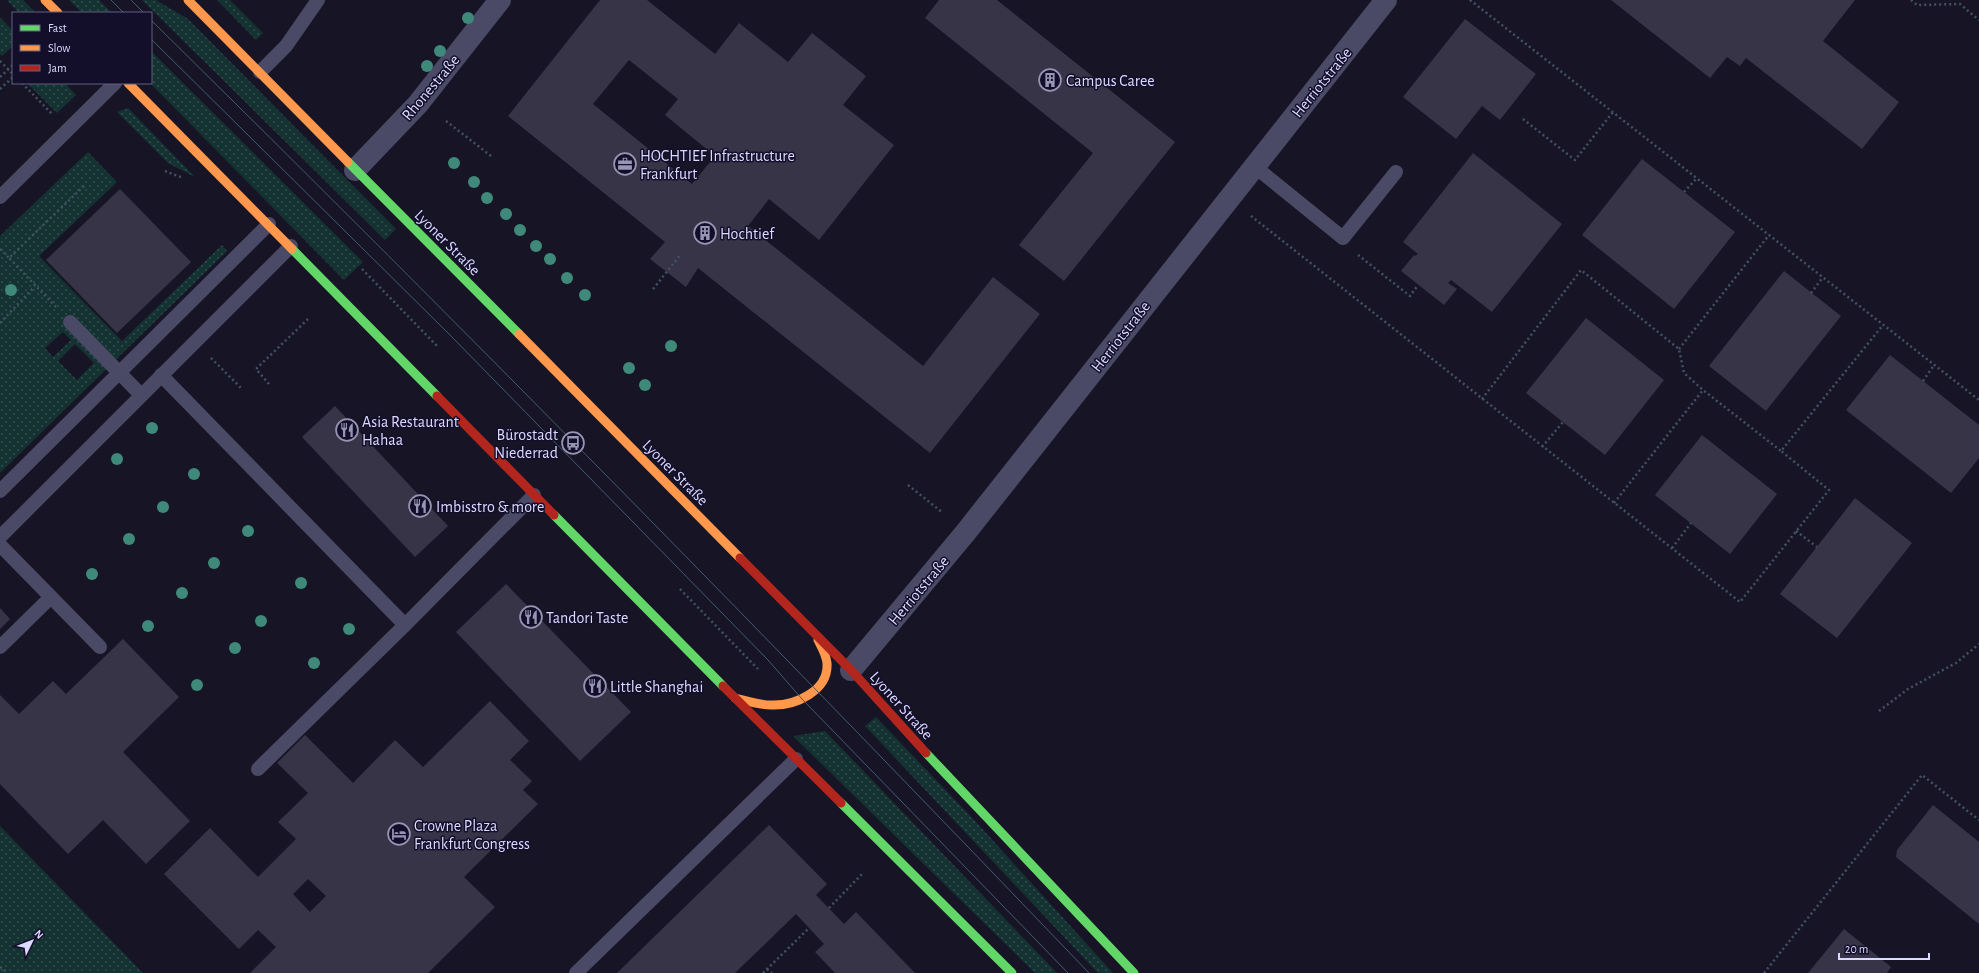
<svg xmlns="http://www.w3.org/2000/svg" width="1979" height="973" font-family="'Alegreya Sans',sans-serif">
	<defs>
		<pattern id="grass-dots" width="8" height="8" patternUnits="userSpaceOnUse"><rect width="8" height="8" fill="#133231"/><path d="M2 2h.1M6 6h.1" fill="none" stroke="#354f50" stroke-width="1.8" stroke-linecap="round"/></pattern>
	</defs>
	<rect width="100%" height="100%" fill="#171525"/>
	<!-- grass -->
	<g fill="url(#grass-dots)" fill-rule="evenodd">
		<path d="M7,0H23L36,13H19Z"/>
		<path d="M69,0H99L112,13H82Z"/>
		<path d="M142,0H156L188,19L396,229L385,240Z"/>
		<path d="M217,0H230L263,33L256,40Z"/>
		<path d="M0,17L13,31V46L2,56L0,54Z"/>
		<path d="M151,51L363,262L344,280L150,83Z"/>
		<path d="M27,83H65L76,95L57,113Z"/>
		<path d="M128,108L195,177L168,163L117,112Z"/>
		<path d="M88,152L117,182L39,256L122,341L222,245L227,251L0,473V236ZM63,332L71,340L53,357L45,348ZM75,344L94,363L77,380L58,361Z"/>
		<path d="M876,717L976,822L1113,973H1098L865,726Z"/>
		<path d="M825,731L1057,973H1035L793,736Z"/>
		<path d="M0,826L143,973H0Z"/>
	</g>
	<!-- building -->
	<g fill="#363446" fill-rule="evenodd">
		<path d="M600,0H647L715,54L739,23L788,62L812,33L866,76L843,105L894,145L819,240L769,199L748,226L923,366L993,277L1040,314L930,453L698,268L686,287L650,259L665,242L508,116ZM629,60L678,99L665,115L715,156L692,184L593,104Z"/>
		<path d="M939,0H997L1175,142L1064,281L1019,245L1093,153L925,18Z"/>
		<path d="M1611,0H1855L1823,41L1899,102L1862,149L1746,58L1740,66L1727,57L1710,78Z"/>
		<path d="M1465,19L1536,74L1500,120L1482,106L1456,139L1403,97Z"/>
		<path d="M1473,153L1562,224L1492,312L1451,280L1448,283L1457,289L1444,305L1401,271L1414,255L1415,256L1418,254L1403,242Z"/>
		<path d="M1642,159L1735,232L1674,309L1582,235Z"/>
		<path d="M120,189L191,262L117,333L46,260Z"/>
		<path d="M1784,271L1841,316L1766,411L1709,366Z"/>
		<path d="M1586,318L1664,380L1605,455L1526,393Z"/>
		<path d="M1890,355L1979,425V458L1951,493L1846,410Z"/>
		<path d="M335,406L448,526L415,557L302,437Z"/>
		<path d="M1702,435L1777,494L1730,554L1655,495Z"/>
		<path d="M1855,498L1912,543L1837,638L1780,594Z"/>
		<path d="M506,584L631,712L580,761L456,632Z"/>
		<path d="M0,608L10,619L0,629Z"/>
		<path d="M123,639L179,697L123,752L190,821L146,864L103,820L68,854L0,784V695L19,714L53,681L66,694Z"/>
		<path d="M490,701L529,741L510,760L532,781L523,790L538,804L464,877L495,907L428,973H250L276,947L258,930L239,949L164,874L210,828L258,877L296,839L278,822L308,793L277,763L305,735L353,783L395,740L423,767ZM308,879L326,896L310,912L293,894Z"/>
		<path d="M1933,805L1979,842V924L1896,857L1897,850Z"/>
		<path d="M769,825L827,884L816,895L844,924L856,912L915,973H835L815,952L824,944L796,914L735,973H617Z"/>
		<path d="M1844,929L1891,967L1887,973H1808Z"/>
	</g>
	<g fill="none" stroke-linecap="round" stroke-linejoin="round">
		<!-- path -->
		<g stroke="#435262" stroke-width="2.5" stroke-dasharray="2 3" stroke-linecap="butt">
			<path d="M1470,0L1979,400"/>
			<path d="M1911,0L1917,5L1960,4L1979,20"/>
			<path d="M0,61L13,74"/>
			<path d="M0,77L13,65"/>
			<path d="M22,83L52,114"/>
			<path d="M0,89L13,77"/>
			<path d="M1523,119L1575,160L1613,112"/>
			<path d="M446,121L491,156"/>
			<path d="M165,171L183,178"/>
			<path d="M1684,192L1697,178"/>
			<path d="M1251,216L1740,602L1829,490L1781,451L1883,325"/>
			<path d="M0,249L9,258"/>
			<path d="M1358,255L1410,296L1418,285"/>
			<path d="M362,269L438,347"/>
			<path d="M653,289L681,254"/>
			<path d="M1811,293L1823,277"/>
			<path d="M56,307L9,258L85,185"/>
			<path d="M0,323L35,286"/>
			<path d="M1679,349L1769,235"/>
			<path d="M211,358L241,388"/>
			<path d="M1923,381L1934,365"/>
			<path d="M269,384L256,369L308,319"/>
			<path d="M1482,399L1581,270L1679,349L1684,373L1703,390L1781,451"/>
			<path d="M1542,447L1563,422"/>
			<path d="M908,485L943,513"/>
			<path d="M1614,503L1703,390"/>
			<path d="M1796,531L1817,547"/>
			<path d="M1672,548L1691,523"/>
			<path d="M680,589L758,669"/>
			<path d="M1879,711L1908,689L1956,663L1979,644"/>
			<path d="M829,908L862,874"/>
			<path d="M0,967L8,973"/>
			<path d="M767,969L772,973"/>
			<path d="M763,973L809,928"/>
			<path d="M1764,973L1922,775L1979,820"/>
		</g>
		<!-- lane -->
		<g stroke="#4a4a66" stroke-width="14">
			<path d="M260,72L286,46L318,0"/>
			<path d="M1254,166L1343,238L1396,172"/>
			<path d="M0,197L115,83"/>
			<path d="M70,322L141,395"/>
			<path d="M161,375L405,625"/>
			<path d="M0,491L269,224"/>
			<path d="M0,537L291,246"/>
			<path d="M0,545L100,647"/>
			<path d="M0,647L51,597"/>
			<path d="M258,769L405,625L534,495"/>
			<path d="M576,973L796,759"/>
		</g>
		<!-- street -->
		<g stroke="#4a4a66" stroke-width="22">
			<path d="M355,170L418,104L500,0"/>
			<path d="M851,670L966,532L1386,0"/>
		</g>
		<!-- fast -->
		<g stroke="#63d668" stroke-width="9">
			<path d="M348,162L519,334"/>
			<path d="M292,249L437,396"/>
			<path d="M554,515L723,686"/>
			<path d="M926,753L1134,973"/>
			<path d="M841,803L1012,973"/>
		</g>
		<!-- slow -->
		<g stroke="#ff974d" stroke-width="9">
			<path d="M45,0L58,13"/>
			<path d="M188,0L348,162"/>
			<path d="M128,83L292,249"/>
			<path d="M519,334L740,558"/>
			<path d="M735,698C747,701 759,705 771,705C795,706 829,691 827,663C826,654 822,648 818,640"/>
		</g>
		<!-- jam -->
		<g stroke="#b3261e" stroke-width="9">
			<path d="M437,396L554,515"/>
			<path d="M740,558L851,670L926,753"/>
			<path d="M723,686L841,803"/>
		</g>
		<!-- tram -->
		<g stroke="#435b6e" stroke-width="1">
			<path d="M111,0L124,13"/>
			<path d="M131,0L144,13"/>
			<path d="M151,20C469,333 781,651 1089,973"/>
			<path d="M151,39L449,334L768,660L802,699L1068,973"/>
		</g>
	</g>
	<!-- trees -->
	<g fill="#3e897a">
		<circle cx="468" cy="18" r="6"/>
		<circle cx="440" cy="51" r="6"/>
		<circle cx="427" cy="66" r="6"/>
		<circle cx="454" cy="163" r="6"/>
		<circle cx="474" cy="182" r="6"/>
		<circle cx="487" cy="198" r="6"/>
		<circle cx="506" cy="214" r="6"/>
		<circle cx="520" cy="230" r="6"/>
		<circle cx="536" cy="246" r="6"/>
		<circle cx="550" cy="259" r="6"/>
		<circle cx="567" cy="278" r="6"/>
		<circle cx="11" cy="290" r="6"/>
		<circle cx="585" cy="295" r="6"/>
		<circle cx="671" cy="346" r="6"/>
		<circle cx="629" cy="368" r="6"/>
		<circle cx="645" cy="385" r="6"/>
		<circle cx="152" cy="428" r="6"/>
		<circle cx="117" cy="459" r="6"/>
		<circle cx="194" cy="474" r="6"/>
		<circle cx="163" cy="507" r="6"/>
		<circle cx="248" cy="531" r="6"/>
		<circle cx="129" cy="539" r="6"/>
		<circle cx="214" cy="563" r="6"/>
		<circle cx="92" cy="574" r="6"/>
		<circle cx="301" cy="583" r="6"/>
		<circle cx="182" cy="593" r="6"/>
		<circle cx="261" cy="621" r="6"/>
		<circle cx="148" cy="626" r="6"/>
		<circle cx="349" cy="629" r="6"/>
		<circle cx="235" cy="648" r="6"/>
		<circle cx="314" cy="663" r="6"/>
		<circle cx="197" cy="685" r="6"/>
	</g>
	<!-- icons -->
	<defs>
		<g id="building-ring" transform="scale(1.15)"><circle r="9.5" fill="#130f2b" stroke="#9795b3" stroke-width="1.5"/><path d="M-4-6H4V6H1V3H-1V6H-4ZM-2.5-4.3h1.7v1.8h-1.7ZM.8-4.3h1.7v1.8H.8ZM-2.5-1h1.7V.8h-1.7ZM.8-1h1.7V.8H.8Z" fill="#9795b3"/></g>
		<g id="office-ring" transform="scale(1.15)"><circle r="9.5" fill="#130f2b" stroke="#9795b3" stroke-width="1.5"/><path d="M-6-3h4V-5.5h4V-3h4V5H-6ZM-1-4.5V-3h2v-1.5ZM-6 0V1H6V0Z" fill="#9795b3"/></g>
		<g id="restaurant-ring" transform="scale(1.15)"><circle r="9.5" fill="#130f2b" stroke="#9795b3" stroke-width="1.5"/><path d="M-5-6h1v4h1v-4h1v4h1v-4h1v5L-1.5 .5V6h-2V.5L-5-1ZM5-6V6H3V1.5H1.5Q1.5-4 5-6Z" fill="#9795b3"/></g>
		<g id="bus-ring" transform="scale(1.15)"><circle r="9.5" fill="#130f2b" stroke="#9795b3" stroke-width="1.5"/><path d="M-5-6H5V4H4V6H2V4H-2V6H-4V4H-5ZM-3.5-4V0h7V-4ZM-3.5 1.2v1.5H-2V1.2ZM2 1.2v1.5H3.5V1.2Z" fill="#9795b3"/></g>
		<g id="hotel-ring" transform="scale(1.15)"><circle r="9.5" fill="#130f2b" stroke="#9795b3" stroke-width="1.5"/><path d="M-6-4.5h1.5V1H6V5H4.5V3h-9V5H-6ZM-4 0a1.8 1.8 0 1 1 3.6 0ZM.5 0V-2.5h3Q6-2.5 6 0Z" fill="#9795b3"/></g>
	</defs>
	<g fill-rule="evenodd">
		<use href="#building-ring" x="1050" y="80"/>
		<use href="#office-ring" x="625" y="164"/>
		<use href="#building-ring" x="705" y="233"/>
		<use href="#restaurant-ring" x="347" y="430"/>
		<use href="#bus-ring" x="573" y="443"/>
		<use href="#restaurant-ring" x="420" y="506"/>
		<use href="#restaurant-ring" x="531" y="617"/>
		<use href="#restaurant-ring" x="595" y="686"/>
		<use href="#hotel-ring" x="399" y="834"/>
	</g>
	<g text-anchor="middle" stroke-width="3" stroke-linejoin="round" paint-order="stroke">
		<!-- poi labels -->
		<g font-size="16" fill="#dcdaff" stroke="#130f2b" text-anchor="start">
			<text x="1066" y="86">Campus Caree</text>
			<text x="640" y="161">HOCHTIEF Infrastructure<tspan x="640" dy="18">Frankfurt</tspan></text>
			<text x="720" y="239">Hochtief</text>
			<text x="362" y="427">Asia Restaurant<tspan x="362" dy="18">Hahaa</tspan></text>
			<text x="558" y="440" text-anchor="end">Bürostadt<tspan x="558" dy="18">Niederrad</tspan></text>
			<text x="436" y="512">Imbisstro &amp; more</text>
			<text x="546" y="623">Tandori Taste</text>
			<text x="610" y="692">Little Shanghai</text>
			<text x="414" y="831">Crowne Plaza<tspan x="414" dy="18">Frankfurt Congress</tspan></text>
		</g>
		<!-- street labels -->
		<g font-size="16" fill="#dcdaff" stroke="#130f2b">
			<text transform="translate(1321 82) rotate(-51)" y="6">Herriotstraße</text>
			<text transform="translate(430 87) rotate(-50)" y="6">Rhonestraße</text>
			<text transform="translate(448 242) rotate(45)" y="6">Lyoner Straße</text>
			<text transform="translate(1120 336) rotate(-52)" y="6">Herriotstraße</text>
			<text transform="translate(676 472) rotate(45)" y="6">Lyoner Straße</text>
			<text transform="translate(918 590) rotate(-50)" y="6">Herriotstraße</text>
			<text transform="translate(902 705) rotate(48)" y="6">Lyoner Straße</text>
		</g>
	</g>
	<!-- legend -->
	<rect x="12" y="12" width="140" height="72" fill="#130f2b" stroke="#636080"/>
	<rect x="20" y="25" width="20" height="6" fill="#63d668" stroke="#636080"/>
	<text x="48" y="32" font-size="12" fill="#dcdaff">Fast</text>
	<rect x="20" y="45" width="20" height="6" fill="#ff974d" stroke="#636080"/>
	<text x="48" y="52" font-size="12" fill="#dcdaff">Slow</text>
	<rect x="20" y="65" width="20" height="6" fill="#b3261e" stroke="#636080"/>
	<text x="48" y="72" font-size="12" fill="#dcdaff">Jam</text>
	<!-- north arrow -->
	<g transform="translate(32 941) rotate(47)" stroke="#130f2b" stroke-width="3" paint-order="stroke">
	<path d="M0-3L7 15L0 10L-7 15Z" fill="#dcdaff"/>
	<text y="-6" font-size="11" font-weight="bold" text-anchor="middle" fill="#dcdaff">N</text>
	</g>
	<!-- scale -->
	<path d="M1839 953v6h90v-6" fill="none" stroke="#dcdaff" stroke-width="2"/>
	<text x="1845" y="953" font-size="12" fill="#dcdaff" stroke="#130f2b" stroke-width="3" paint-order="stroke">20 m</text>
</svg>
